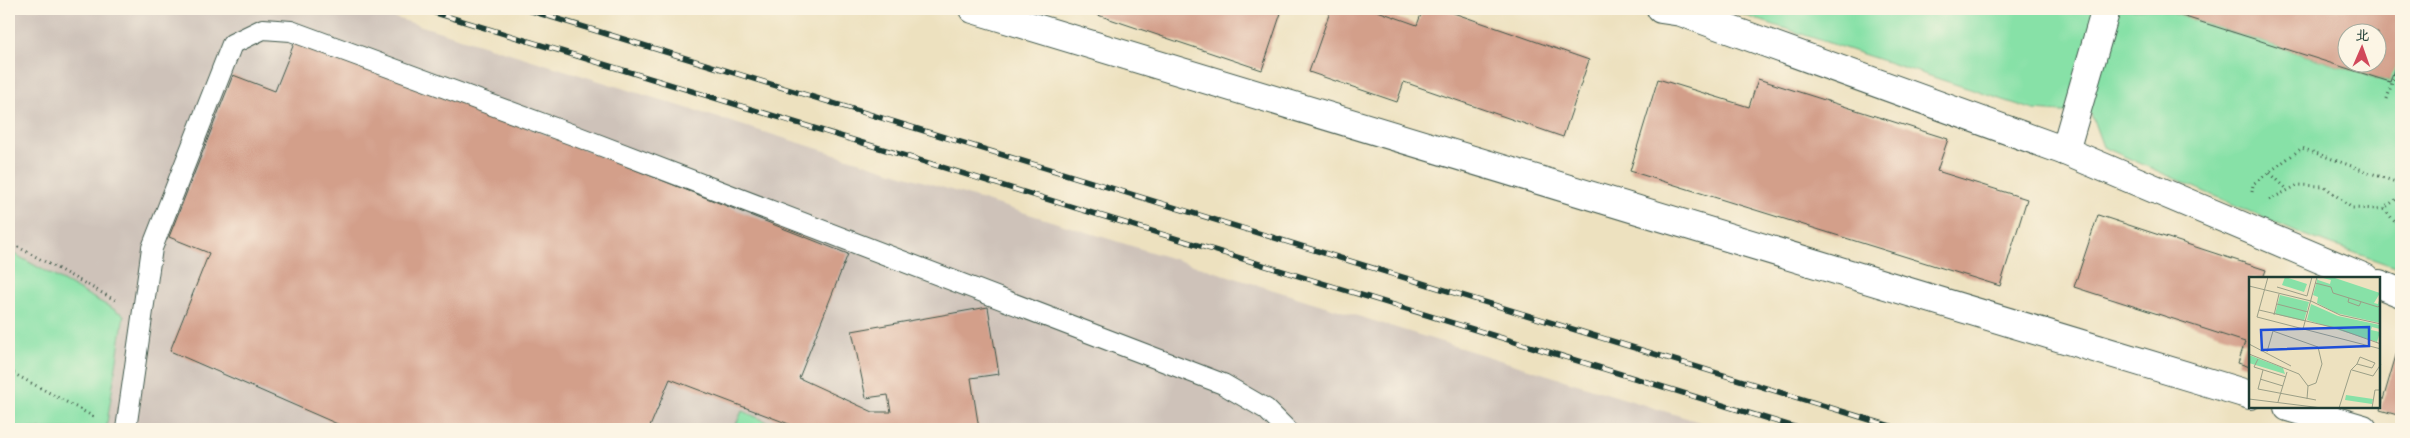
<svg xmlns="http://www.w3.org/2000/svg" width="2410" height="438" font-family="Itim,'LXGW WenKai TC',sans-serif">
	<rect width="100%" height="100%" fill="#fcf5e5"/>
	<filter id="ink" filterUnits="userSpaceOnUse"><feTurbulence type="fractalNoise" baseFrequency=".02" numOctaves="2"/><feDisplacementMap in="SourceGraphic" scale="10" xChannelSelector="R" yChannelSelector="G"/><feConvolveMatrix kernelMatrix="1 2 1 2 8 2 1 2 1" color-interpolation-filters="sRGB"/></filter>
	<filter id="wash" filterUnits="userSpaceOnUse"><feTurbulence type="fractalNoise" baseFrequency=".0096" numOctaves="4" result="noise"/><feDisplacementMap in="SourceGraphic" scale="20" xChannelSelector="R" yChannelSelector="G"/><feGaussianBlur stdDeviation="1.12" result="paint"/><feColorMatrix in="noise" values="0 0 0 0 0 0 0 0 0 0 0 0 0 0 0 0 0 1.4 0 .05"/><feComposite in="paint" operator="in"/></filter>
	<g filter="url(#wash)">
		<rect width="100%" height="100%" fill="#ede1bf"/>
		<!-- industrial -->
		<path fill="#cec2b9" d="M9,9H367L1722,429H9Z"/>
		<!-- green -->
		<g fill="#87e1a7" stroke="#538f6e">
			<path d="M1725,9H2159L2389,82L2401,47V269L2298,233L2103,147L2091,114L2034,110Z"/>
			<path d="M9,251L124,315L106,429H21L9,423Z"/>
			<path d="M742,411L784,429H734Z"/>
		</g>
		<g id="blocks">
			<!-- building -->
			<g fill="#d39f8a" fill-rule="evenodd">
				<path d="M1080,9H1267L1281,13L1262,70Z"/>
				<path d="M1331,9H1372L1417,25L1423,9H1442L1589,60L1563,137L1404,82L1397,102L1309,72Z"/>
				<path d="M2160,9H2385L2401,14V47L2390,82ZM2348,32H2378V62H2348Z"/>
				<path d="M297,36L848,254L799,378L873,412H891L888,395L866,398L852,331L988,307L999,374L971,378L979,429H802L670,379L649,429H349L170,351L209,253L169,237L233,75L275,91Z"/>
				<path d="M1658,79L1749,107L1758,79L1948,139L1937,171L2027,199L2000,286L1630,171Z"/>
				<path d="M2098,215L2266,270L2263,278H2250V367L2238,363L2245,342L2074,287Z"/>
				<path d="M2397,352L2401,353V416L2380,410Z"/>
			</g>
		</g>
	</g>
	<g filter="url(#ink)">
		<use href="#blocks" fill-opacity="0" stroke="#3e5649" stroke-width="1"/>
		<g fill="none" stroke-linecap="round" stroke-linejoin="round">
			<!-- lane casing -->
			<g stroke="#3e5649" stroke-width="22">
				<path id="lane" d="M126,429L152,248L232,44L263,29L291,31L576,136L1223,384L1266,409L1286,429"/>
			</g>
			<!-- street casing -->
			<g stroke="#3e5649" stroke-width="30">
				<g id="street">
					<path d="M973,9L2250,395"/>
					<path d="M1661,9L1681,12L2065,151L2365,278"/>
					<path d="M2065,151L2106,9"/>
					<path d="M2379,284L2401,293"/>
					<path d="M2288,407L2363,429"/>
				</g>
			</g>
			<!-- path -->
			<g stroke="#3e5649" stroke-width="3" stroke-dasharray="1 4" stroke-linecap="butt">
				<path d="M2387,99L2401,53"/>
				<path d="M2270,173L2288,190"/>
				<path d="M2252,192L2253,184L2302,148L2401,184"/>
				<path d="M2269,200L2298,185L2324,186L2352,208L2383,209L2401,196"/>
				<path d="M2384,209L2401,229"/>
				<path d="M9,242L115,300"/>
				<path d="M9,371L96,418"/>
			</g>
			<!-- lane -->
			<use href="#lane" stroke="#fff" stroke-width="20"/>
			<!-- street -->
			<use href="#street" stroke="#fff" stroke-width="28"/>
			<!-- rail casing -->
			<g stroke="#1f3d34" stroke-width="5.5">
				<g id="rail">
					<path d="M423,9L1801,429"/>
					<path d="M525,9L1900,429"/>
				</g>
			</g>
			<!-- rail -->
			<use href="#rail" stroke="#fcf5e5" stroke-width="4" stroke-dasharray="11" stroke-linecap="butt"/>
		</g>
	</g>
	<!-- overview -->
	<g transform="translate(2249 277)">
		<rect width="131" height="131" fill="#ede1bf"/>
		<path d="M36,0L58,7L55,15L33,8ZM69,0V3L81,7L82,3L70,0H83L131,16L125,26L129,27L131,20V46L87,36L68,26L69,20L64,18ZM31,18L60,25L55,44L26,37ZM62,27L89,39L131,48V52L123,50L122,53L131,55L128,65L58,43ZM0,78L34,91L36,97L0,86ZM97,118L124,122L123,127L96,123Z" fill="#87e1a7"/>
		<path fill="none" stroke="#9b9f87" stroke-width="1" d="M19,0L8,40L132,72M66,6L82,10L84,16L129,30L132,27M0,9L62,24L91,38L132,47M28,10L58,19L63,0M100,21L99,25L110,29L112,25M28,27L59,35M10,33L87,51L132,67M25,38L30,17M54,52L68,0M0,67L42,89M18,75L24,54L69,70L73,87L67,106L59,109M0,77L50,97L59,109L58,122M9,82L5,90L37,100M14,93L9,112L67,123M103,93L124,99L132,87M11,102L34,109M0,122L73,131M29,125L38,95M90,131L102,93L108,87L123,91L126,86L111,80L108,87M123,131L126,113H132"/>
		<path fill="#1d4ed8" fill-opacity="0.15" stroke="#1d4ed8" stroke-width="2.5" d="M120,50V69L13,73L12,53Z"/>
		<rect width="131" height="131" fill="none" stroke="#1f3d34" stroke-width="2.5"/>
	</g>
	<!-- margin -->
	<rect width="2410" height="438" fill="none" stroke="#fcf5e5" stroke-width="30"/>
	<!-- north arrow -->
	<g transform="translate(2362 48) rotate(2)"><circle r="24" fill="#fcf5e5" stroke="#a4ab9e"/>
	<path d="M0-4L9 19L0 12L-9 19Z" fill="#d1495b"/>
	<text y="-8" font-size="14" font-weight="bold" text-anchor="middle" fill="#1f3d34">北</text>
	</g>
</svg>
